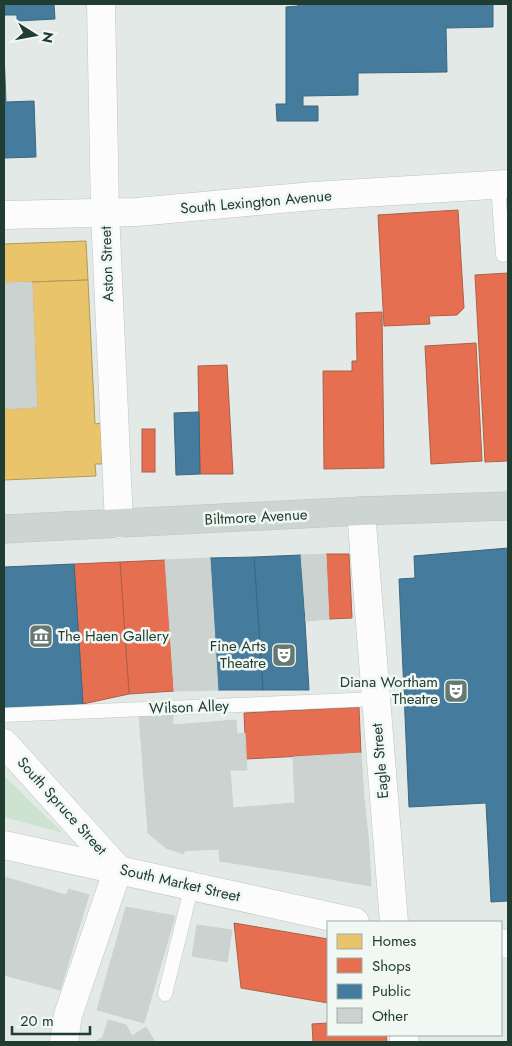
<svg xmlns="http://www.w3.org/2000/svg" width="512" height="1046" font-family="Jost,sans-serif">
	<rect width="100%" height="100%" fill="#e3e9e6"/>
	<!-- green -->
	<path fill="#cce3d0" d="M4,776L63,833L4,817Z"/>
	<!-- homes -->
	<g fill="#e9c46a" stroke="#ad9c59">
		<path d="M86,241L88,280L4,283V244Z"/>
		<path d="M88,280L95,424L101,423L102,464H95L96,476L4,480V409L37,407L32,282Z"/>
	</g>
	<!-- shops -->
	<g fill="#e76f51" stroke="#ac6048">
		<path d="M458,210L464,308L457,315L429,316L430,324L384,326L378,215Z"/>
		<path d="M508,273V461L485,462L475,275Z"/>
		<path d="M382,312L384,468L324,469L323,371H352V361H357L356,313Z"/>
		<path d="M476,343L482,461L431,464L425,346Z"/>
		<path d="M227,365L233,474H200L198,366Z"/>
		<rect x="142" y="429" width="13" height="43"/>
		<path d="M326,554H349L352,618L329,619Z"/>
		<path d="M165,560L174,691L129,694L120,562Z"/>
		<path d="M120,562L129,694L83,704L74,564Z"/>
		<path d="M359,707L361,753L246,759L244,713Z"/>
		<path d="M234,923L328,939V1003L241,988Z"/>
		<path d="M328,1023V1035H386L387,1042H313L312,1024Z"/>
	</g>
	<!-- public -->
	<g fill="#457b9d" stroke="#3a687d">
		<path d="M4,4H54L55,19L17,21V15H4Z"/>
		<path d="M298,4H493V27L446,28L447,72L358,73V95L303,96V106H318V121H277L276,104H286V7L298,6Z"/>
		<path d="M4,52L6,102L34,101L36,157L4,158Z"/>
		<path d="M199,412L200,474L176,475L174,413Z"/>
		<path d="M508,548V901L491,902L486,803L409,807L399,579L415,578L414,556Z"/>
		<path d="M301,555L309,690H263L254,557Z"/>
		<path d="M254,557L263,690H218L210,558Z"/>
		<path d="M74,564L83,704L4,708V567Z"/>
	</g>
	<!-- building -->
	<g fill="#ccd2cf" stroke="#ccd2cf">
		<path d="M32,282L37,407L4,409V283Z"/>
		<path d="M326,554L329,619L306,621L301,555Z"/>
		<path d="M210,558L218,690L174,691L165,560Z"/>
		<path d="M173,713V725L184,854L166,848L148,833L139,714Z"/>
		<path d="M236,720L237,734L245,733L247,770H230L233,808L295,803L301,874L220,861L219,849L182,851L173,725Z"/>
		<path d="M361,753L364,798L295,803L293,757Z"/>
		<path d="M364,798L369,846L299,851L295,803Z"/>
		<path d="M369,846L371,886L301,874L299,851Z"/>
		<path d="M4,877L66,895L69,889L89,895L60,990L4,975Z"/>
		<path d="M126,907L175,916L144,1023L97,1010Z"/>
		<path d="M197,925L232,930L227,962L192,956Z"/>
		<path d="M108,1020L126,1025L132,1036L146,1027L155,1042H95L103,1037Z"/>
	</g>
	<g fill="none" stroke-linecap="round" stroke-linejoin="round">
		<!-- service casing -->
		<g stroke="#c0c6c3" stroke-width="15">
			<g id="service">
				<path d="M498,185L503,255"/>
				<path d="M4,715L375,699"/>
				<path d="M165,994L192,885"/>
			</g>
		</g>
		<!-- minor casing -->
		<g stroke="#c0c6c3" stroke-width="29">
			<g id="minor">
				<path d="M101,4L105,212L119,524"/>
				<path d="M361,511L394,922"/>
				<path d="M4,743L118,869L68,1015L64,1042"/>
				<path d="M4,845L355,922"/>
				<path d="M501,943L508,944"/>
				<path d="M404,1035V1042"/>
			</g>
		</g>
		<!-- secondary casing -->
		<g stroke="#bdc5c1" stroke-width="29">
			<path id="secondary" d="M4,215L137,212L313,196L508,184"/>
		</g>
		<!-- primary casing -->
		<g stroke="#bcc5c2" stroke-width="29">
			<path id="primary" d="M4,529L361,511L508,506"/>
		</g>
		<!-- service -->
		<use href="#service" stroke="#fbfcfb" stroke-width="14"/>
		<!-- minor -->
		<use href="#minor" stroke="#fbfcfb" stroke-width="28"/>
		<!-- secondary -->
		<use href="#secondary" stroke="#fbfcfb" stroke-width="28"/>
		<!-- primary -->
		<use href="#primary" stroke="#cdd5d2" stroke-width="28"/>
	</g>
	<!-- icons -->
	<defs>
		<g id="museum-square" transform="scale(1.25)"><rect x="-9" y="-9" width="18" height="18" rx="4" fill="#657971" stroke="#f1f8f4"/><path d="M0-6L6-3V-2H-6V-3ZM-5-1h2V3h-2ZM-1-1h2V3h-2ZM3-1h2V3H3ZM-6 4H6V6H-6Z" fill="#fff"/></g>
		<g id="theatre-square" transform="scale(1.25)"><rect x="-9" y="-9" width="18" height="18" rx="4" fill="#657971" stroke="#f1f8f4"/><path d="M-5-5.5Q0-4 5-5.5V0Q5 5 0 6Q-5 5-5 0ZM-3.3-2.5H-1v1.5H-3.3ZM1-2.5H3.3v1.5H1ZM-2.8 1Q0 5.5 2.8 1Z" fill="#fff"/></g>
	</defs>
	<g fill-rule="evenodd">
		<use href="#museum-square" x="41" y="636"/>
		<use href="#theatre-square" x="284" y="655"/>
		<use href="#theatre-square" x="456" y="691"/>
	</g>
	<g text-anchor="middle" stroke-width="5" stroke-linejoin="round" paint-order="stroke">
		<!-- street labels -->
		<g font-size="15" fill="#213d32" stroke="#f1f8f4">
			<text transform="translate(256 202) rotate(-5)" y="5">South Lexington Avenue</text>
			<text transform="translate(107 264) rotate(-92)" y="5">Aston Street</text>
			<text transform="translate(256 517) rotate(-3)" y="5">Biltmore Avenue</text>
			<text transform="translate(189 707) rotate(-2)" y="5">Wilson Alley</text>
			<text transform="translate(380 761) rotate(-95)" y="5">Eagle Street</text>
			<text transform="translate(62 806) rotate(48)" y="5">South Spruce Street</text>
			<text transform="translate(180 883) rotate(13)" y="5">South Market Street</text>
		</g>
		<!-- poi labels -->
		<g font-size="15" fill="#213d32" stroke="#f1f8f4" text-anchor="end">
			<text x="58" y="641" text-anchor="start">The Haen Gallery</text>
			<text x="266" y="651">Fine Arts<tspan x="266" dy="17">Theatre</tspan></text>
			<text x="438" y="687">Diana Wortham<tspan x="438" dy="17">Theatre</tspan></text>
		</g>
	</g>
	<!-- border -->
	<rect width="512" height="1046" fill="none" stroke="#213d32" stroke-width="10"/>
	<!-- legend -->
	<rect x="327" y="921" width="175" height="115" fill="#f1f8f4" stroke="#9eada6"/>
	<rect x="337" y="934" width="25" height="15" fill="#e9c46a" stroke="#9eada6"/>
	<text x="372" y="946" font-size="15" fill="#213d32">Homes</text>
	<rect x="337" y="958" width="25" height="15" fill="#e76f51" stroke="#9eada6"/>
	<text x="372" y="971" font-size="15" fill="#213d32">Shops</text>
	<rect x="337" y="984" width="25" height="15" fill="#457b9d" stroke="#9eada6"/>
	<text x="372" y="996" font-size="15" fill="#213d32">Public</text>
	<rect x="337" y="1008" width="25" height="15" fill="#ccd2cf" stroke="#9eada6"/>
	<text x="372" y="1021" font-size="15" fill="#213d32">Other</text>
	<!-- north arrow -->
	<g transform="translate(35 35) rotate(101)" stroke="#f1f8f4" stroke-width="4" paint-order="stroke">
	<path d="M0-4L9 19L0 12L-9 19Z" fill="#213d32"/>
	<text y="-8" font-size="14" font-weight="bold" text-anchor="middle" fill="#213d32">N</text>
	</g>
	<!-- scale -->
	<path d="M12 1026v8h78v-8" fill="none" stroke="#213d32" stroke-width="2.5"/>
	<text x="20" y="1026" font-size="15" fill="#213d32" stroke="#f1f8f4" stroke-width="4" paint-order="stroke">20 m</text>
</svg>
